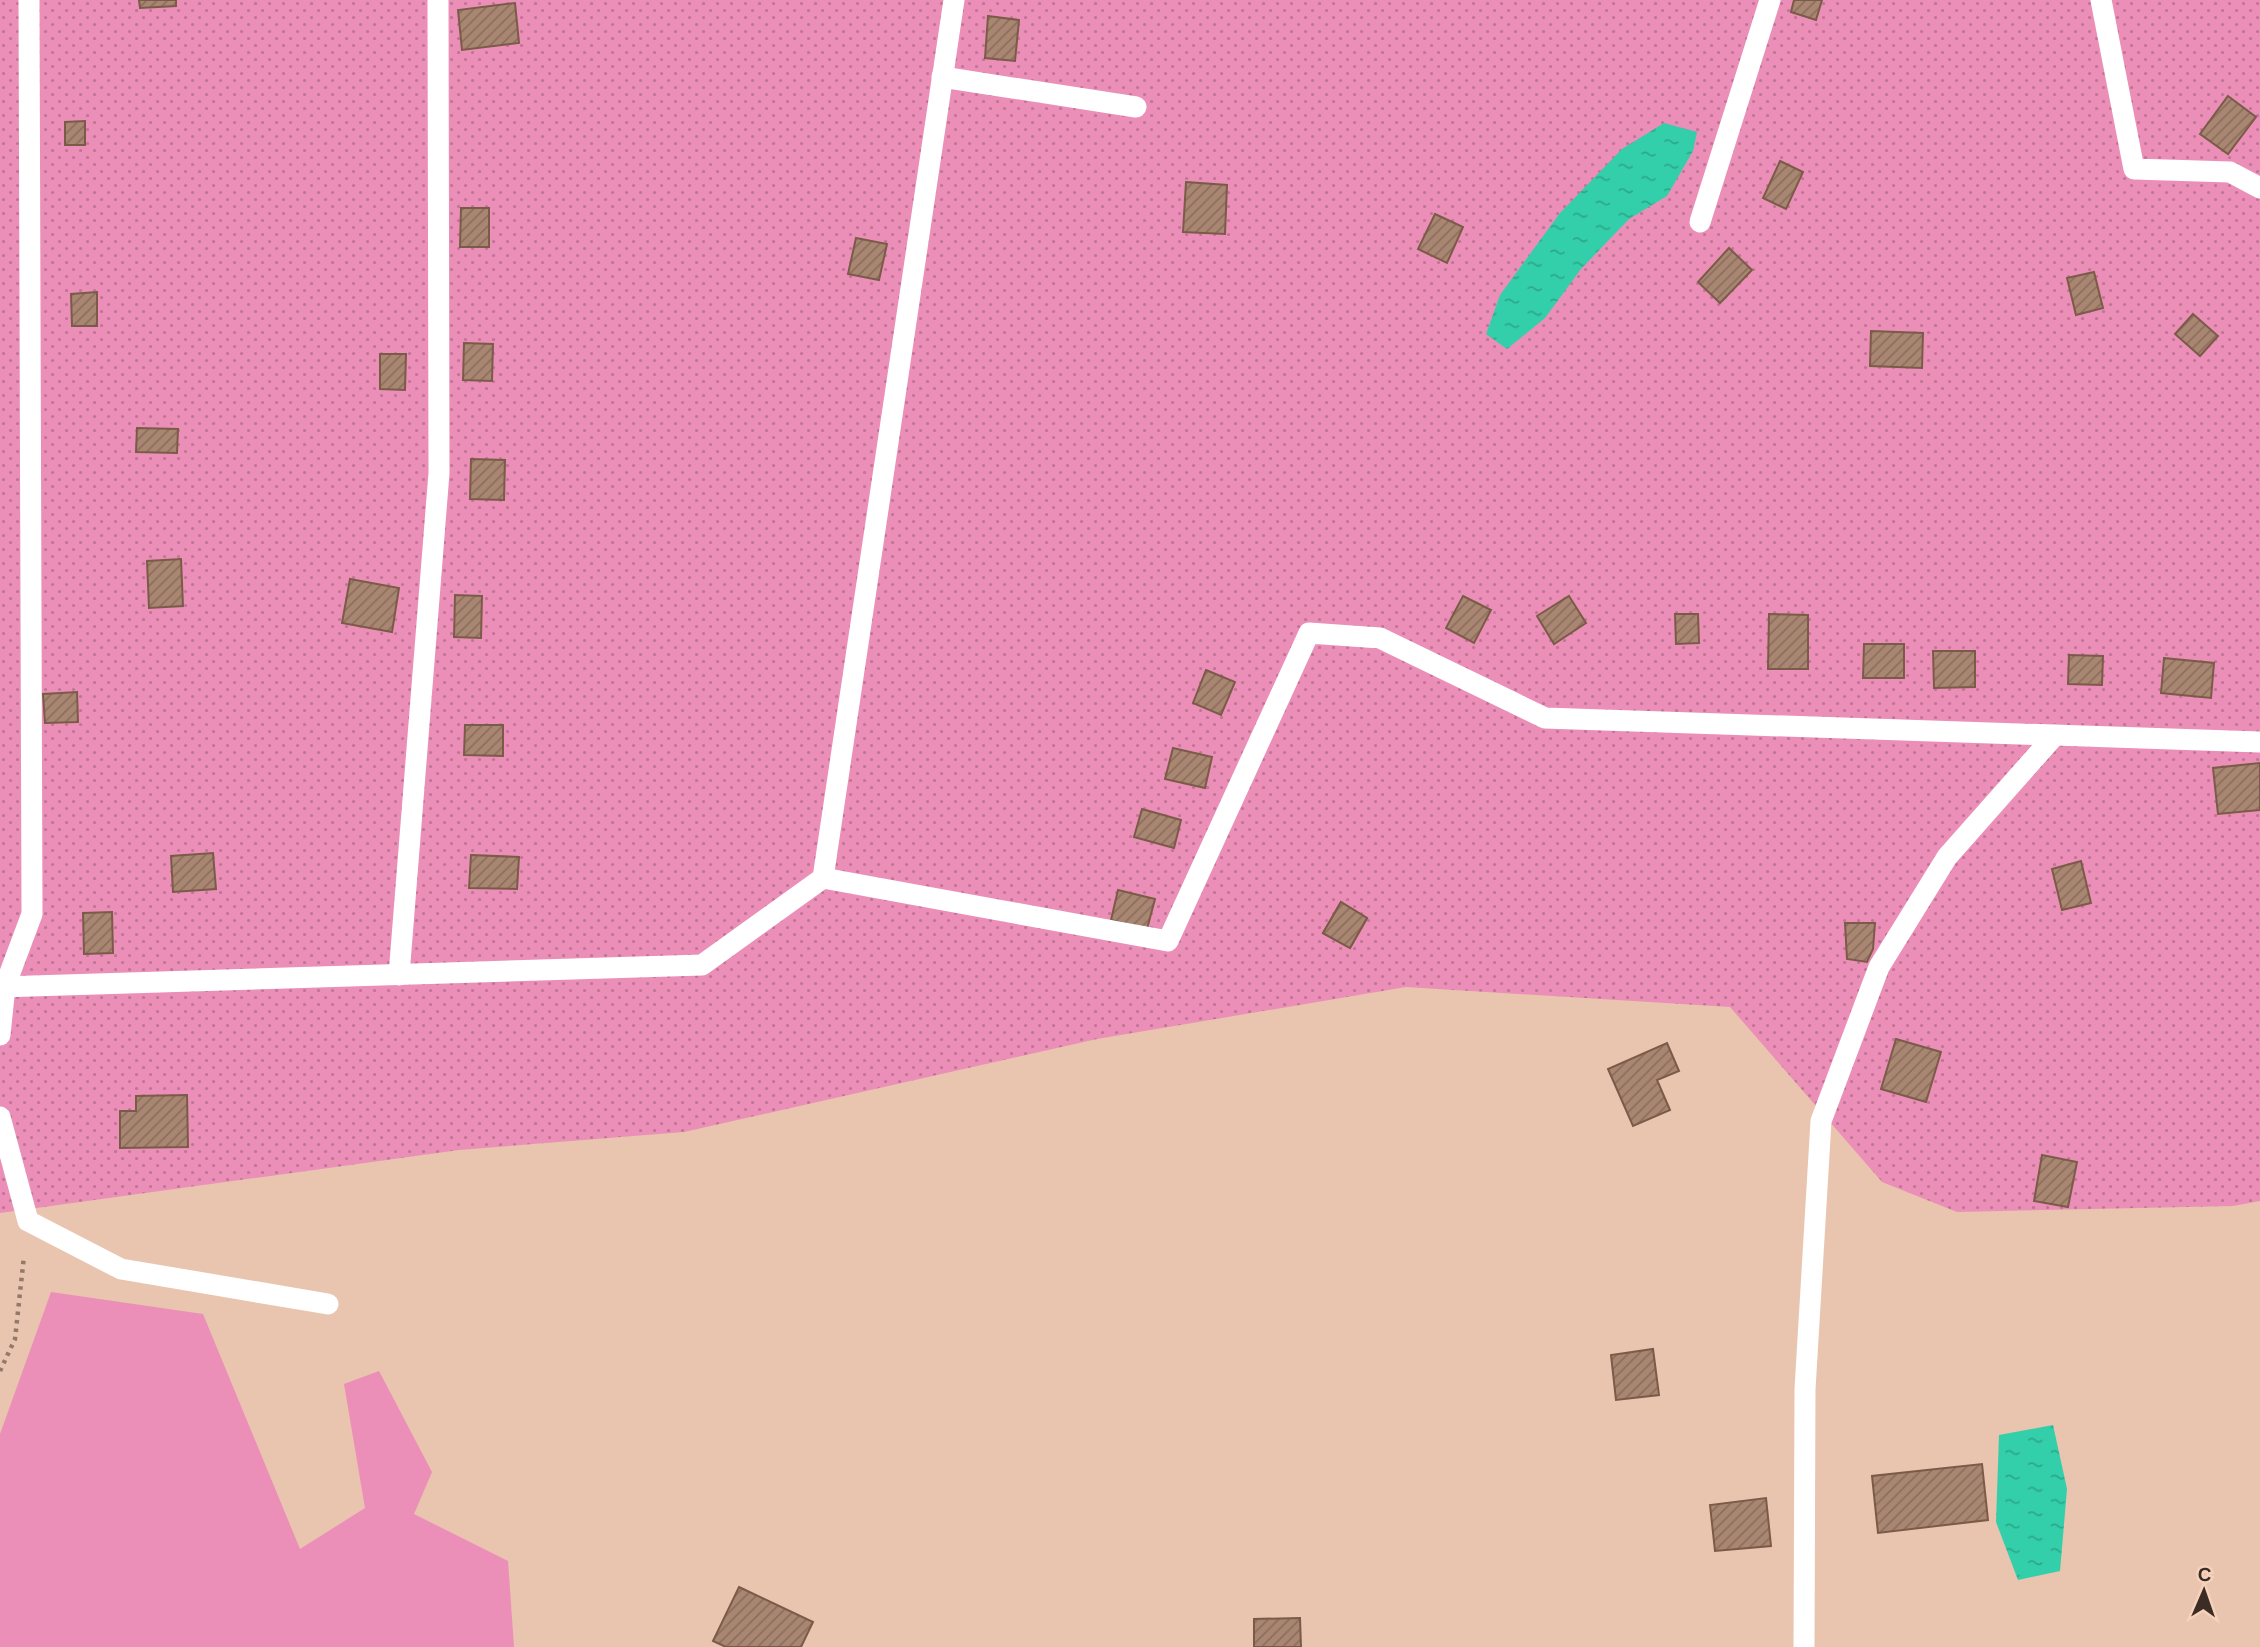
<svg xmlns="http://www.w3.org/2000/svg" width="2260" height="1647" font-family="'DM Sans',sans-serif">
	<defs>
		<pattern id="garden-dots" width="8" height="8" patternUnits="userSpaceOnUse" patternTransform="scale(1.75)"><rect width="8" height="8" fill="#eb8fb8"/><path d="M2 2h.1M6 6h.1" fill="none" stroke="#c07595" stroke-width="1.8" stroke-linecap="round"/></pattern>
		<pattern id="water-ripples" width="26" height="14" patternUnits="userSpaceOnUse" patternTransform="scale(1.75)"><rect width="26" height="14" fill="#33cfaa"/><path d="M2 4q2-2 4 0t4 0M15 11q2-2 4 0t4 0" fill="none" stroke="#2ca88a"/></pattern>
		<pattern id="building-hatch" width="6" height="6" patternUnits="userSpaceOnUse" patternTransform="scale(1.75)"><rect width="6" height="6" fill="#a98672"/><path d="M-1 1l2-2M0 6l6-6M5 7l2-2" fill="none" stroke="#8b6e5d"/></pattern>
	</defs>
	<rect width="100%" height="100%" fill="#e9c4ae"/>
	<!-- grass -->
	<path fill="#eb8fb8" d="M51,1292L203,1314L300,1549L365,1508L344,1384L379,1371L432,1472L414,1514L508,1561L514,1647H0V1434Z"/>
	<!-- garden -->
	<path fill="url(#garden-dots)" d="M0,0H2260V1201L2233,1206L1957,1212L1882,1182L1730,1007L1406,987L1097,1039L684,1132L459,1150L0,1213Z"/>
	<!-- water -->
	<g fill="url(#water-ripples)">
		<path d="M1664,123L1697,132L1693,151L1667,196L1629,219L1581,269L1545,318L1507,349L1486,334L1500,295L1560,213L1622,149Z"/>
		<path d="M2053,1425L2067,1489L2060,1571L2018,1580L1996,1522L1999,1435Z"/>
	</g>
	<!-- building -->
	<g fill="url(#building-hatch)" stroke="#7b5b47" stroke-width="2">
		<path d="M139,0H176V6L140,8Z"/>
		<path d="M1794,0H1822L1816,20L1791,12Z"/>
		<path d="M515,3L519,43L462,50L458,10Z"/>
		<path d="M988,16L1019,20L1015,61L985,58Z"/>
		<path d="M2228,96L2256,117L2228,154L2200,134Z"/>
		<path d="M85,121V145H65V122Z"/>
		<path d="M1780,161L1803,172L1786,209L1763,198Z"/>
		<path d="M1186,182L1227,185L1225,234L1183,232Z"/>
		<path d="M461,208H489V247H460Z"/>
		<path d="M1435,214L1463,227L1447,263L1418,249Z"/>
		<path d="M856,238L887,244L879,280L848,274Z"/>
		<path d="M1729,248L1752,270L1720,303L1698,282Z"/>
		<path d="M2094,272L2103,308L2076,315L2067,278Z"/>
		<path d="M97,292V326H72L71,294Z"/>
		<path d="M2193,314L2218,336L2200,356L2175,334Z"/>
		<path d="M1871,331L1923,333L1922,368L1870,366Z"/>
		<path d="M464,343L493,344L492,381L463,380Z"/>
		<path d="M380,354H406L405,390L380,389Z"/>
		<path d="M137,428L178,429L177,453L136,452Z"/>
		<path d="M471,459L505,460L504,500L470,499Z"/>
		<path d="M181,559L183,606L149,608L147,561Z"/>
		<path d="M350,579L399,588L392,632L342,623Z"/>
		<path d="M455,595L482,596L481,638L454,637Z"/>
		<path d="M1463,596L1491,610L1474,643L1446,628Z"/>
		<path d="M1569,596L1586,623L1554,644L1537,616Z"/>
		<path d="M1675,614H1698L1699,643L1676,644Z"/>
		<path d="M1769,614L1808,615V669H1768Z"/>
		<path d="M1864,644H1904V678H1863Z"/>
		<path d="M1933,651H1975V687L1934,688Z"/>
		<path d="M2069,655L2103,656L2102,685L2068,684Z"/>
		<path d="M2164,658L2214,663L2211,698L2161,693Z"/>
		<path d="M1206,670L1235,682L1221,715L1193,703Z"/>
		<path d="M77,692L78,722L45,723L43,694Z"/>
		<path d="M465,725H503V756L464,755Z"/>
		<path d="M1173,748L1212,757L1205,788L1165,779Z"/>
		<path d="M2260,763V810L2218,814L2213,768Z"/>
		<path d="M1142,809L1181,820L1174,848L1134,837Z"/>
		<path d="M213,853L216,889L173,892L171,856Z"/>
		<path d="M471,855L519,857L517,889L469,888Z"/>
		<path d="M2081,861L2091,903L2062,910L2052,869Z"/>
		<path d="M1118,890L1155,899L1147,929L1111,920Z"/>
		<path d="M1341,902L1367,918L1350,948L1323,933Z"/>
		<path d="M1341,902L1367,918L1350,948L1323,933Z"/>
		<path d="M112,912L113,953L84,954L83,913Z"/>
		<path d="M1845,923H1875L1873,949L1867,962L1847,959Z"/>
		<path d="M1896,1039L1941,1052L1926,1102L1881,1089Z"/>
		<path d="M1667,1043L1679,1071L1657,1080L1670,1110L1633,1126L1608,1069Z"/>
		<path d="M187,1095L188,1147L120,1148V1111H136V1096Z"/>
		<path d="M2042,1155L2077,1162L2068,1207L2034,1201Z"/>
		<path d="M1653,1349L1659,1395L1616,1400L1611,1355Z"/>
		<path d="M1982,1464L1988,1520L1878,1533L1872,1476Z"/>
		<path d="M1766,1498L1771,1546L1715,1551L1710,1505Z"/>
		<path d="M739,1587L813,1622L801,1647H726L713,1641Z"/>
		<path d="M1300,1618L1301,1647H1254V1619Z"/>
	</g>
	<g fill="none" stroke-linecap="round" stroke-linejoin="round">
		<!-- path -->
		<path stroke="#93796a" stroke-width="4.5" stroke-dasharray="3.5 5" stroke-linecap="butt" d="M0,1371L15,1339L24,1256"/>
		<!-- lane -->
		<g stroke="#fff" stroke-width="21">
			<path d="M2101,0L2134,169L2230,172L2260,188"/>
			<path d="M942,77L1136,107"/>
			<path d="M1700,222L1770,0"/>
			<path d="M823,878L1168,941L1309,633L1380,638L1545,718L2260,742"/>
			<path d="M399,975L439,473L438,0"/>
			<path d="M0,987L702,965L823,878L954,0"/>
			<path d="M0,1035L5,986L32,914L29,0"/>
			<path d="M0,1117L28,1221L121,1269L328,1304"/>
			<path d="M1804,1647L1805,1389L1821,1121L1879,967L1947,857L2055,735"/>
		</g>
	</g>
	<!-- north arrow -->
	<g transform="translate(2204 1591) rotate(2)" stroke="#f7d1ba" stroke-width="5" paint-order="stroke">
	<path d="M0-5L12 26L0 18L-12 26Z" fill="#3b2c24"/>
	<text y="-10" font-size="19" font-weight="bold" text-anchor="middle" fill="#3b2c24">С</text>
	</g>
</svg>
